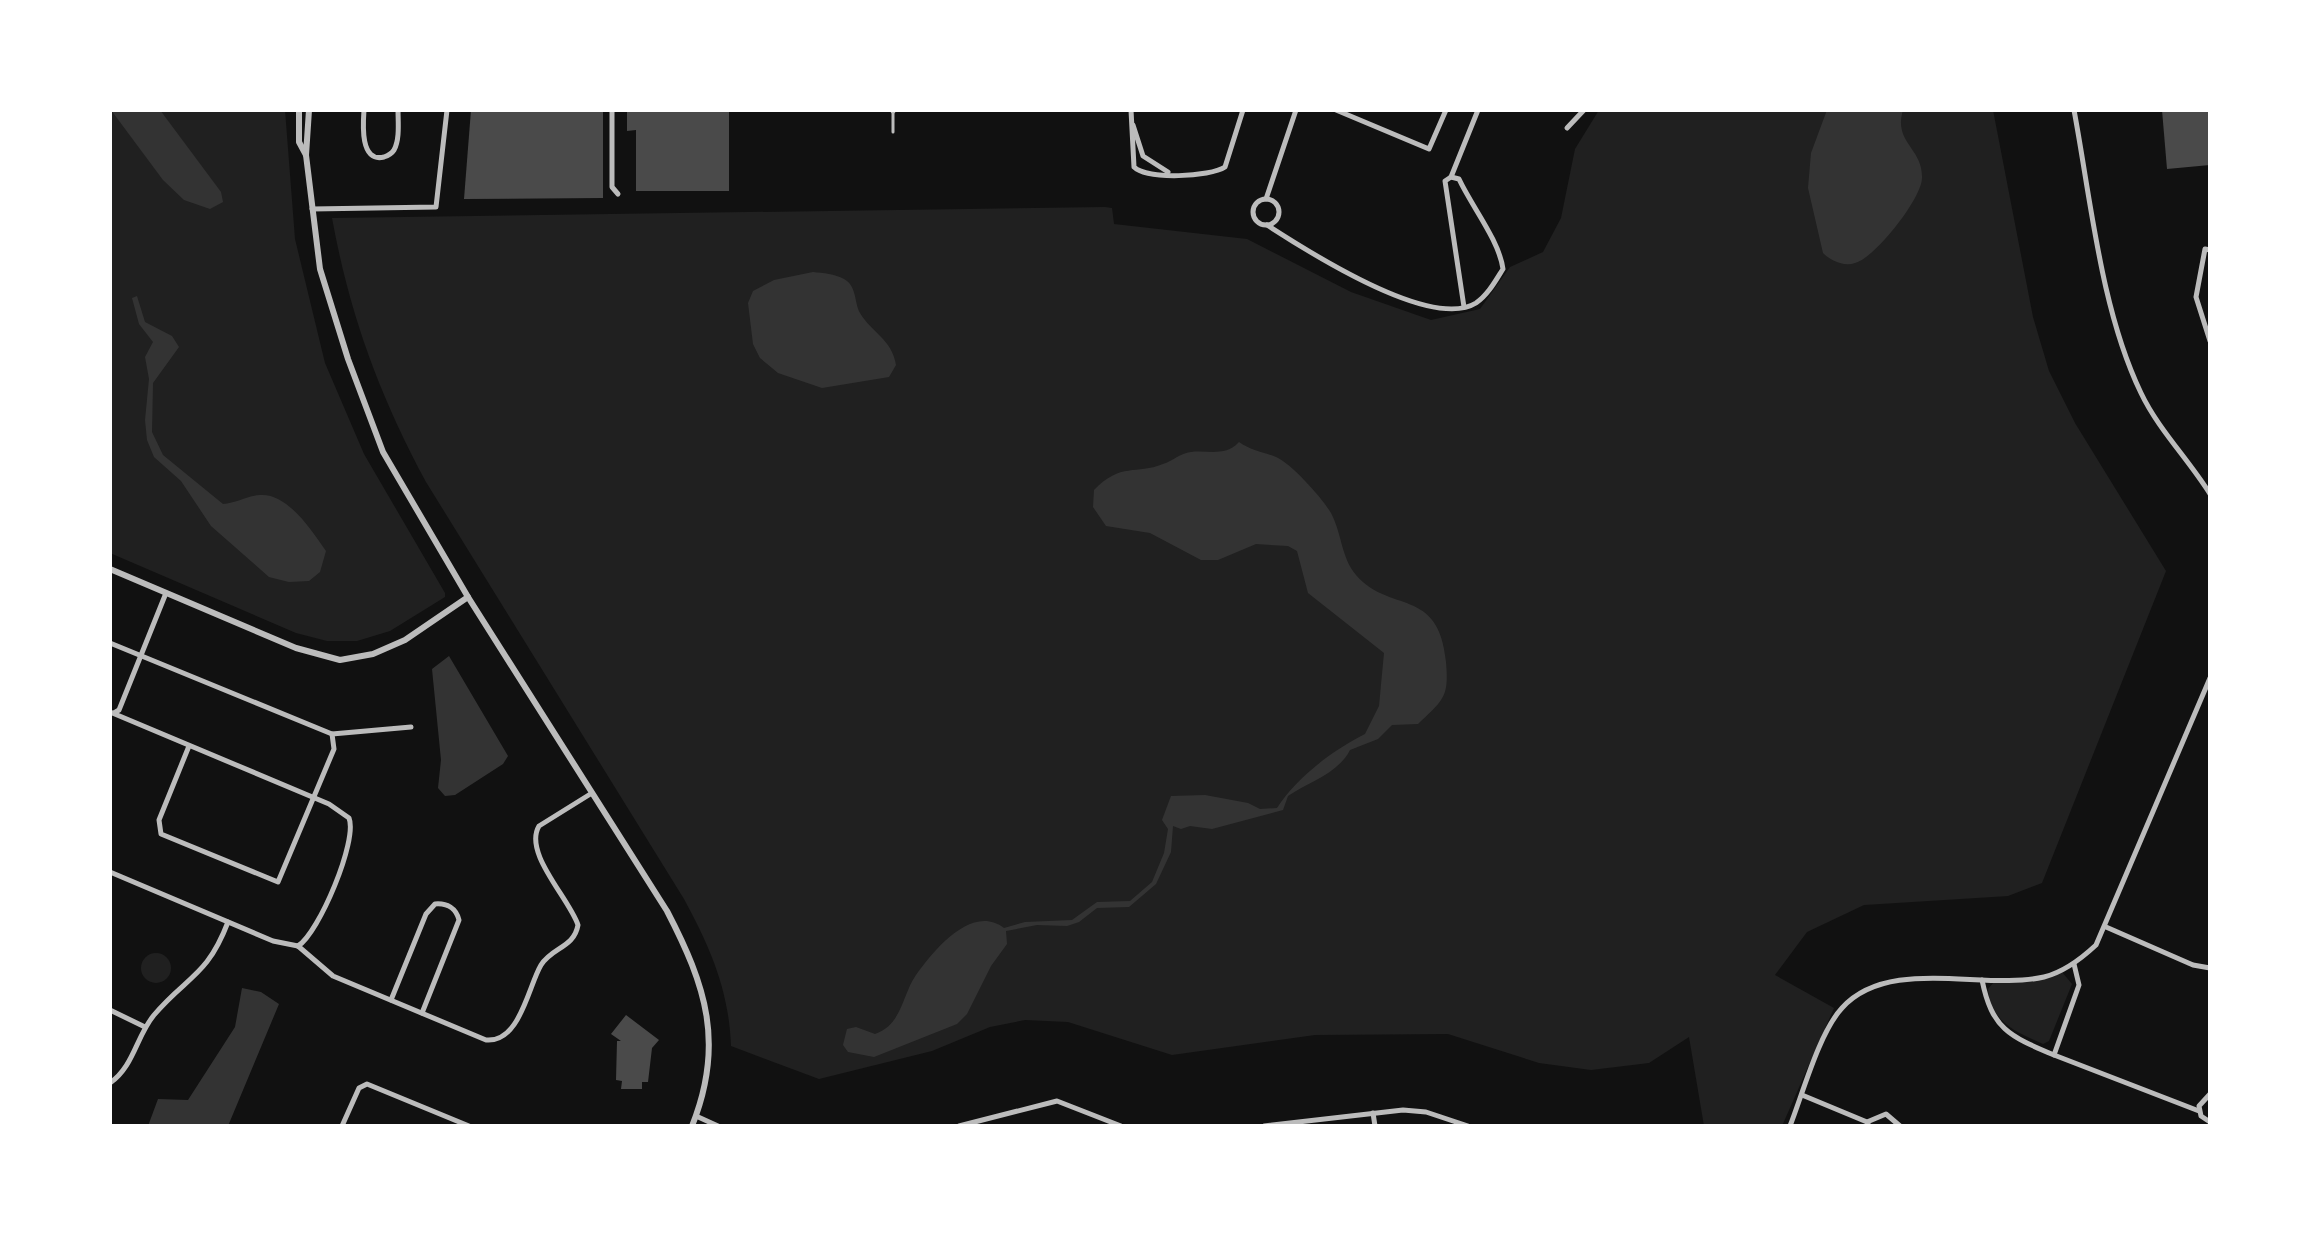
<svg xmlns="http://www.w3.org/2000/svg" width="2320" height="1236" font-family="'Sofia Sans Condensed',sans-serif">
	<rect width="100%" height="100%" fill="#111"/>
	<!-- green -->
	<g fill="#202020">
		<path d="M110,110H285L295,239L325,363L364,454L445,593V597L390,631L357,641H327L296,633L110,553Z"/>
		<path d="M1599,110H1993L2033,317L2049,371L2075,423L2166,571L2042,883L2008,896L1864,905L1807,932L1775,975L1834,1008L1782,1126H1704L1689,1037L1649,1063L1591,1070L1539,1063L1448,1034L1315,1035L1172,1055L1068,1022L1025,1020L990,1027L932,1051L819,1079L731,1046C729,990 710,947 684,899L426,482C379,394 350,316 332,218L1105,207L1112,208L1114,224L1247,239L1351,292L1431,320L1480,309L1510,267L1543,252L1561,218L1575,149Z"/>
		<circle cx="156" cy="968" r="15"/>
		<path d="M2062,972L2072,984L2049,1041L2043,1044C2016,1032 1991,1022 1988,989L1994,982H2026Z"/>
	</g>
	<!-- water -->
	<g fill="#333">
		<path d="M111,110H160L221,192L223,202L210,209L184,200L163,180Z"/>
		<path d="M1827,110H1903C1893,143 1923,148 1922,178C1922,198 1875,258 1855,263C1843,267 1830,260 1823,253L1808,188L1811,153Z"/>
		<path d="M813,272C823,273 835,274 844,279C857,286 854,302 860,313C871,332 892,339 896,365L889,377L822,388L778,373L760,358L753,344L748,303L753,291L774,280Z"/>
		<path d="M137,296L145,322L172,336L179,347L153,383L152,432L163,455L223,504C236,503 247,496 260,495C288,493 312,531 326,551L320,572L309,581L289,582L269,577L211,526L181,481L154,457L147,440L145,420L149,379L145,357L153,342L139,324L132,298Z"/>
		<path d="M1239,442C1250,450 1263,452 1276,457C1292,464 1323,499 1331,513C1342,534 1341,557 1356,575C1389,614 1439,586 1446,662C1449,697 1444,699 1418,724L1392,725L1378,739L1350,750C1338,774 1308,782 1288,796L1283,810L1212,829L1190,826L1181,829L1173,826L1171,852L1156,884L1129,907L1097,908L1079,922L1067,926L1037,925L1006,931L1007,944L991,966L967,1014L957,1024L874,1057L848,1052L843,1045L847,1029L856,1027L875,1034C902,1025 902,995 916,975C933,951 972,903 1004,928L1025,922L1072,920L1097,902L1130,901L1152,882L1164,853L1168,829L1162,820L1171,796L1205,795L1248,803L1260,809L1277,808C1297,777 1333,750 1365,734L1379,706L1384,653L1308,593L1297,551L1288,546L1256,544L1218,560H1201L1150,533L1106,526L1093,507L1094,490C1121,462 1136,475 1163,464C1173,461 1180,453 1191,452C1209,450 1225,457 1239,442Z"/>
		<path d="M449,656L508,756L503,764L455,795L445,796L438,788L441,760L432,669Z"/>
		<path d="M242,988L261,992L279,1004L228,1126H148L158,1099L188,1100L235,1027Z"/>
	</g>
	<!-- building -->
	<g fill="#4a4a4a">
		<path d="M471,110H603V198L464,199Z"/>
		<path d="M627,110H729V191H636V130L627,131Z"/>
		<path d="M2162,110H2210V165L2167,169Z"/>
		<path d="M626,1015L659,1040L652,1048L648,1082H642V1089H621L622,1081L616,1080L617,1041H621L611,1034Z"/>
	</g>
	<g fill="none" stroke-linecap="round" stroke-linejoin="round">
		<!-- service -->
		<path stroke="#bcbcbc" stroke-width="3" d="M893,111V132"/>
		<!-- minor -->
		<g stroke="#bcbcbc" stroke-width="5">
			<path d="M364,110C363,124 360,163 384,157C387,156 392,153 394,150C400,139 398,122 398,110"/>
			<path d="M612,110V187L618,194"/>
			<path d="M1131,110L1134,167C1147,180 1210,177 1225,167L1243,110"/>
			<path d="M1336,110L1429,149L1446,110"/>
			<path d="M2074,110C2091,201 2101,310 2141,393C2158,429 2189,460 2210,494"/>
			<path d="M893,111V110"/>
			<path d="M1133,125L1143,156L1168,172"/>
			<path d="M1567,128L1584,110"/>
			<path d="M1451,177L1478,110"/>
			<path d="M1266,199L1296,110"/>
			<circle cx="1266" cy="212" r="13"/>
			<path d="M312,209L436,207L447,110"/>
			<path d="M1267,225C1307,251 1431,331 1476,303C1488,295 1496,280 1503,269C1499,240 1472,207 1459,179L1451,177L1445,181L1464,307"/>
			<path d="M2210,250L2205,249L2196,297L2210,341"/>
			<path d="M110,643L332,734L411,727"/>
			<path d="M110,712L329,804L349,818C358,840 319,933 298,946"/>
			<path d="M114,713L119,710L166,593"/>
			<path d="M189,746L159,820L161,834L278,882L334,749L332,734"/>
			<path d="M110,872L273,941L298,946"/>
			<path d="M2106,927L2193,965L2210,968"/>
			<path d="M298,946L333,976L486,1040C520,1043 528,987 541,965C552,947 574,948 578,925C569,898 523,853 539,826L592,793"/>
			<path d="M2074,964L2079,985L2054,1055L2199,1111"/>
			<path d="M1982,980C1992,1029 2009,1036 2054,1055"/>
			<path d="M391,1000L426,914L435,904C447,903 456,908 459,920L422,1013"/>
			<path d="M110,1010L145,1027"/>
			<path d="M110,1083C134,1066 136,1037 154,1015C187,976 207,977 228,922"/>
			<path d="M2210,1094L2199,1106L2201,1116L2210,1122"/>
			<path d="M1802,1095L1867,1122L1869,1126"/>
			<path d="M1373,1113L1375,1126"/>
			<path d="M696,1116L718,1126"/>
			<path d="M1867,1122L1886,1114L1900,1126"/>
			<path d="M342,1126L359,1088L367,1084L469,1126"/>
			<path d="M959,1126L1057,1101L1121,1126"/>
			<path d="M1264,1126L1403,1110L1426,1112L1468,1126"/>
			<path d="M1790,1126C1803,1093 1819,1033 1842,1008C1889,956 1984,991 2044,977C2064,972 2081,959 2096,945L2210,678"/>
		</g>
		<!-- tertiary -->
		<g stroke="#bcbcbc" stroke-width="6">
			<path d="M299,110V142L306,155L320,269L348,359L383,452L468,597L667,911C706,986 725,1044 692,1126"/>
			<path d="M306,155L309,110"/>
			<path d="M110,569L296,648L340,660L373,654L405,640L468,597"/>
		</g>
	</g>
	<!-- border -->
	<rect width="2320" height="1236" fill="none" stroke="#ffffff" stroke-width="224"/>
</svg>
